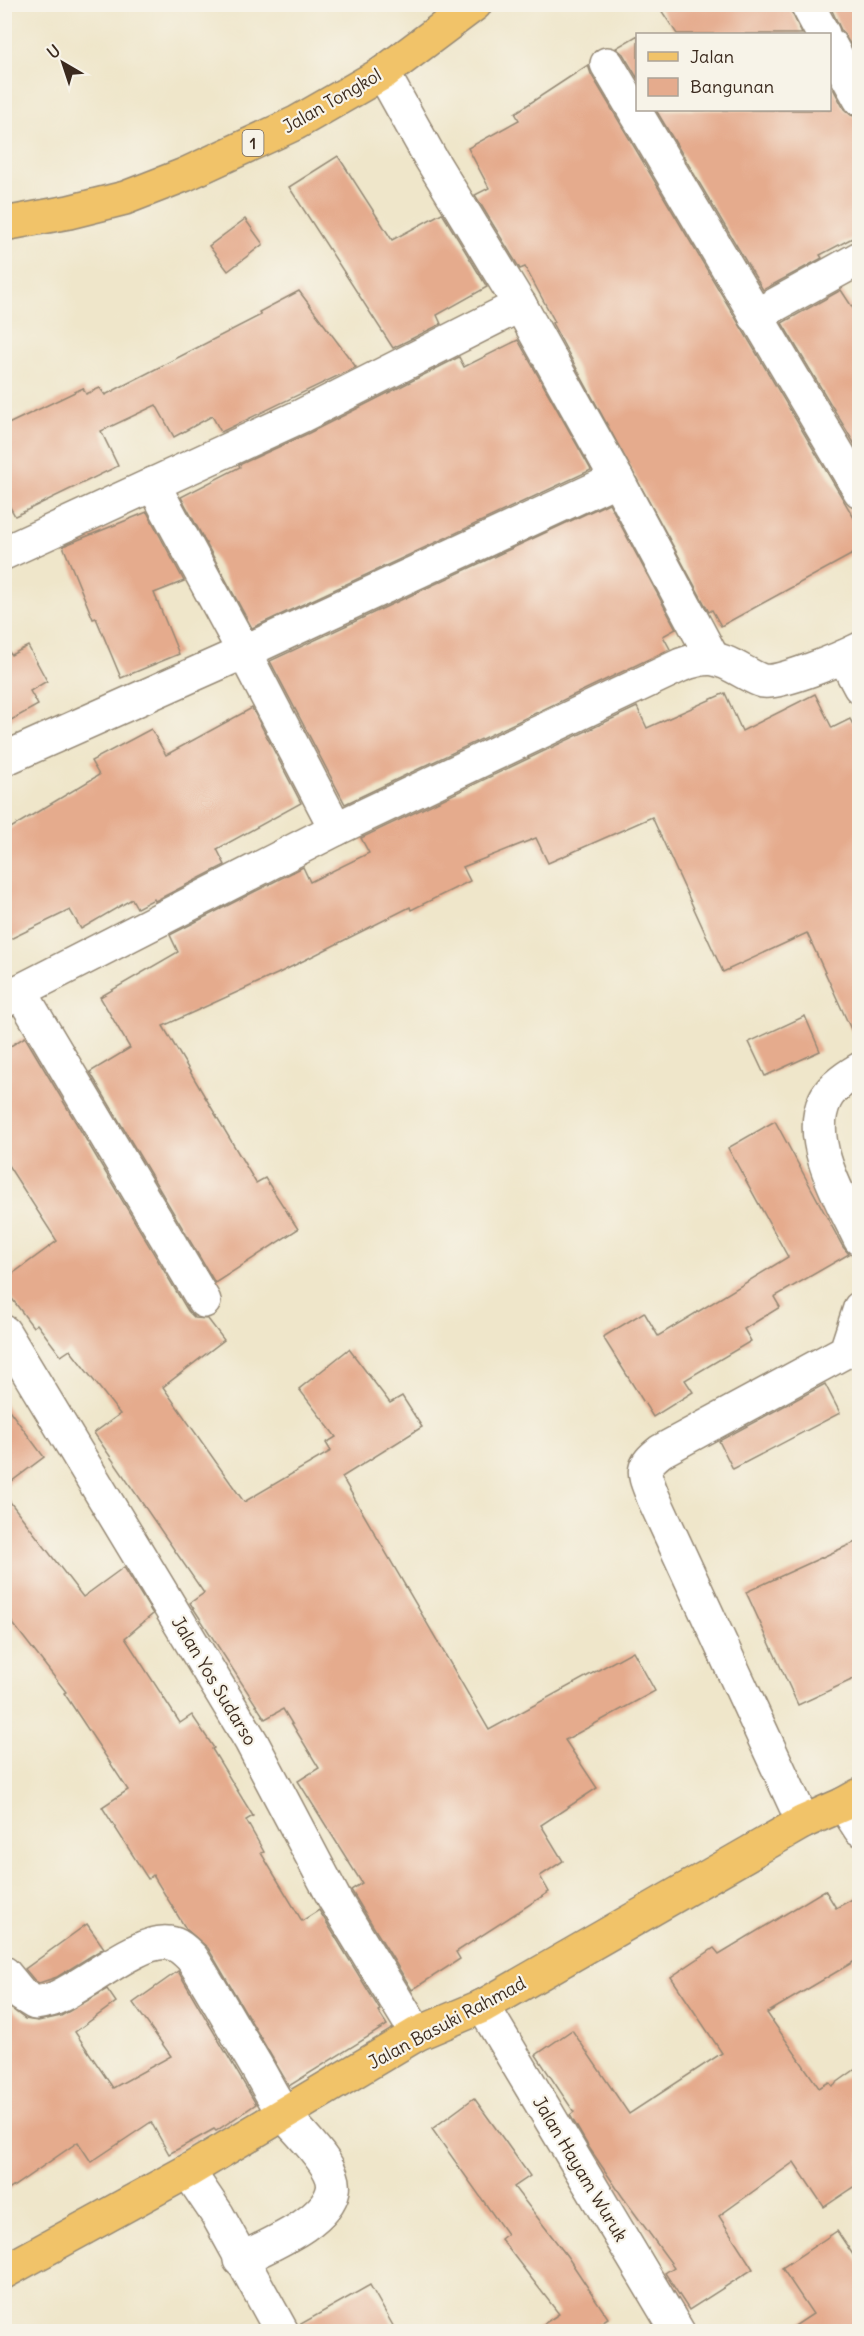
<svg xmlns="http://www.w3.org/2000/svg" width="864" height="2336" font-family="Delius,sans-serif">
	<rect width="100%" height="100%" fill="#f7f3e8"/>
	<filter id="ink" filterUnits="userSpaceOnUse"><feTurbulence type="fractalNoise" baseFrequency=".0167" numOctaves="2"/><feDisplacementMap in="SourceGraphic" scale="12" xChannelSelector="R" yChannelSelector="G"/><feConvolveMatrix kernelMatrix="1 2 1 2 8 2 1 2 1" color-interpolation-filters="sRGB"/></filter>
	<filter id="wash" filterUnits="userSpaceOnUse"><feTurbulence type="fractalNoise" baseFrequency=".008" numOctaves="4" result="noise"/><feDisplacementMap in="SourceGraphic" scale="24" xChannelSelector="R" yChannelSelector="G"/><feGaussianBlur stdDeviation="1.35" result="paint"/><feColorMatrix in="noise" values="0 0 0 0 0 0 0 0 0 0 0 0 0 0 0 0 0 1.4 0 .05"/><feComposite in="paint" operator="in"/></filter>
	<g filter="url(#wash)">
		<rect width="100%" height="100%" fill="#efe6ca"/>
		<g id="blocks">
			<!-- building -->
			<g fill="#e5ab8d">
				<path d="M657,4H788L802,34H677Z"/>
				<path d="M829,4H860V59L841,30Z"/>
				<path d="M638,35V79L623,54L616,48Z"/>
				<path d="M588,65L591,74L860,528V550L721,626L712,610L709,612L552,323L555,322L525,267L520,269L475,195L489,188L468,148L519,120L515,113Z"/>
				<path d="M830,83L844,109L851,115L860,118V234L820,255L822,258L763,290L656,110H830Z"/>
				<path d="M338,156L392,240L442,213L487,287L437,315L441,324L393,348L289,187Z"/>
				<path d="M245,219L263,244L228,271L209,246Z"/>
				<path d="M841,290L860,319V453L782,323Z"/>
				<path d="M299,291L356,367L221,432L212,416L174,437L156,405L101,431L118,466L15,516L4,496V426L83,388L86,394L100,388L105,395L261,315L259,312Z"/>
				<path d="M518,340L591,470L252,628L181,497L240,467L239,465L309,433L459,357L464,367Z"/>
				<path d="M609,503L676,629L663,636L670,649L345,804L270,661Z"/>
				<path d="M147,512L184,581L154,593L179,654L121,678L96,618L93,619L63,546Z"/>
				<path d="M4,644L11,655L28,646L47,681L30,691L38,705L4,724Z"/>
				<path d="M725,693L742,731L815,694L832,728L850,719L860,738V1049L807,933L723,972L652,817L548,863L536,838L463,867L470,881L411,910L410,907L277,974L163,1026L256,1183L265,1178L298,1229L215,1283L90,1072L130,1048L100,997L178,952L170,935L303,867L310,882L369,853L361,838L637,707L647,728Z"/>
				<path d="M252,708L301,803L217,849L225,865L155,901L154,899L137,908L132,899L81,929L70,910L4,942V832L99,775L91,761L151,729L166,755Z"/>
				<path d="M805,1016L820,1051L765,1076L749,1042Z"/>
				<path d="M25,1037L188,1311L195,1318L208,1319L224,1340L163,1387L244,1502L331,1451L326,1443L336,1437L299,1389L349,1349L390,1403L402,1396L422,1427L342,1477L489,1730L633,1651L655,1691L565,1740L597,1788L541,1825L563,1861L540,1876L549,1892L456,1952L460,1959L412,1990L351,1890L362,1883L298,1781L319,1768L283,1709L265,1719L190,1603L204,1593L94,1433L120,1414L70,1350L61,1356L37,1324L33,1327L4,1288V1280L57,1241L4,1159V1050Z"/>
				<path d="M775,1121L843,1247L849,1254L774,1297L780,1307L744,1329L751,1341L685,1380L693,1392L653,1417L603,1337L644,1312L658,1336L788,1257L728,1148Z"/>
				<path d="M825,1384L840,1413L733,1469L719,1441Z"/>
				<path d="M4,1403L44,1457L4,1487Z"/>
				<path d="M4,1494L83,1597L124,1567L153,1614L125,1638L180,1723L192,1715L214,1748L212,1749L253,1816L246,1820L264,1852L261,1853L302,1921L319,1910L380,2010L378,2011L387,2025L289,2086L208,1948L186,1929L153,1875L148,1879L102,1807L128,1790L64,1693L66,1692L4,1612Z"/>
				<path d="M860,1540V1676L798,1705L746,1592Z"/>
				<path d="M825,1890L836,1908L860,1895V1958L767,2013L819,2088L829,2082L832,2086L860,2066V2183L824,2207L794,2162L719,2216L753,2269L689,2310L665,2273L674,2267L622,2196L588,2146L570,2115L574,2112L536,2055L572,2030L629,2114L722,2053L671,1977L714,1948L719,1954Z"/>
				<path d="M87,1924L104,1948L57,1977L39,1983L35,1981L25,1969Z"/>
				<path d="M178,1971L256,2104L216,2131L214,2129L169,2154L151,2122L91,2162L78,2142L4,2193V2003L25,2019L38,2021L61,2016L107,1989L116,2002L75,2032L113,2088L171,2056L133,2003Z"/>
				<path d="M474,2098L530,2176L514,2187L567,2256L608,2318L588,2331H533L559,2314L501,2239L507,2234L432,2129Z"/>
				<path d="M837,2231L860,2265V2331H787L813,2314L782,2268Z"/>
				<path d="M370,2285L396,2331H301L299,2325Z"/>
			</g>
		</g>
	</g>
	<g filter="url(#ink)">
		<use href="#blocks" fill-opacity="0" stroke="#958874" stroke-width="1.5"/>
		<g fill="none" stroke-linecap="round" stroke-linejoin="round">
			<!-- minor casing -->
			<g stroke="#958874" stroke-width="36">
				<g id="minor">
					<path d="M807,4L823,34"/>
					<path d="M830,45L860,99"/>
					<path d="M607,64L860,491"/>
					<path d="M755,316L860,258"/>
					<path d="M617,479L712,657"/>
					<path d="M153,484L244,652L336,829"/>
					<path d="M4,553L301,416L520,305"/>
					<path d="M844,657L860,687"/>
					<path d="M4,759L244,652L617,479L520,305L431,159L383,73"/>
					<path d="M20,991L204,1301"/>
					<path d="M4,1001L20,991L336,829L681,665C708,655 716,656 742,671C748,674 755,679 763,681C781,684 842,658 860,649"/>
					<path d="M860,1069C848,1076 831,1087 825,1100C805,1141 842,1201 860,1239"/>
					<path d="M4,1332L251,1741L335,1900L417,2034"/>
					<path d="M844,1804L860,1829"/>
					<path d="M803,1822L653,1497C644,1473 639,1468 661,1451L846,1351L860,1308"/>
					<path d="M4,1973L22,1995L35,2003C41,2002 47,2001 53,1999C83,1988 139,1938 169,1943C179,1944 186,1952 192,1958C214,1993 234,2029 255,2064C265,2081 274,2100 285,2115C298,2133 338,2167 333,2190C326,2223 268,2245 240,2260"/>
					<path d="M483,2006L678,2332"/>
					<path d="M188,2171L217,2214L282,2332"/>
				</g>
			</g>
			<!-- major casing -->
			<g stroke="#958874" stroke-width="36">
				<path id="major" d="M4,2272L188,2171L417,2034L483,2006L803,1822L844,1804L860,1795"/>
			</g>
			<!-- highway casing -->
			<g stroke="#958874" stroke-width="36">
				<path id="highway" d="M4,224L69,212L125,198L184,175L296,123L383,73L475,4"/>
			</g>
			<!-- minor -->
			<use href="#minor" stroke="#fff" stroke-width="33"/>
			<!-- major -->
			<use href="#major" stroke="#f1c369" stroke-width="33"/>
			<!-- highway -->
			<use href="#highway" stroke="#f1c369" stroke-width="33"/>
		</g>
	</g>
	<g text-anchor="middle" stroke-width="4.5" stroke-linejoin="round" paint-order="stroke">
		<!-- shield labels -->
		<rect fill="#f7f3e8" stroke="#73665b" stroke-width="1.5" x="242.5" y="130" width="21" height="26" rx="4.5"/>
		<g font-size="16" font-weight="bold" fill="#3b2a1e">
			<text x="253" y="149">1</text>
		</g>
		<!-- street labels -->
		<g font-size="18" fill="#3b2a1e" stroke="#f7f3e8">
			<text transform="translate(332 101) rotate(-30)" y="6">Jalan Tongkol</text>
			<text transform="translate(214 1681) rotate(59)" y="6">Jalan Yos Sudarso</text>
			<text transform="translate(447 2023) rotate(-28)" y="6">Jalan Basuki Rahmad</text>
			<text transform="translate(580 2169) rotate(59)" y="6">Jalan Hayam Wuruk</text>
		</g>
	</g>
	<!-- margin -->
	<rect width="864" height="2336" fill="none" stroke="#f7f3e8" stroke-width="24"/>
	<!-- legend -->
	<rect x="636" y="33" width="195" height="78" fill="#f7f3e8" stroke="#aca397" stroke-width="1.5"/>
	<rect x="648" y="52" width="30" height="9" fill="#f1c369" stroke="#aca397" stroke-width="1.5"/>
	<text x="690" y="63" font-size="18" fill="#3b2a1e">Jalan</text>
	<rect x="648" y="78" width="30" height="18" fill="#e5ab8d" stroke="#aca397" stroke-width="1.5"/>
	<text x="690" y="93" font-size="18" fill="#3b2a1e">Bangunan</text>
	<!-- north arrow -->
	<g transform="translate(63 63) rotate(321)" stroke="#f7f3e8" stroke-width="4.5" paint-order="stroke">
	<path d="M0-4.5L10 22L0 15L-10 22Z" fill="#3b2a1e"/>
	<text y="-9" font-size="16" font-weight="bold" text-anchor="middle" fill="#3b2a1e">U</text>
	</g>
</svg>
